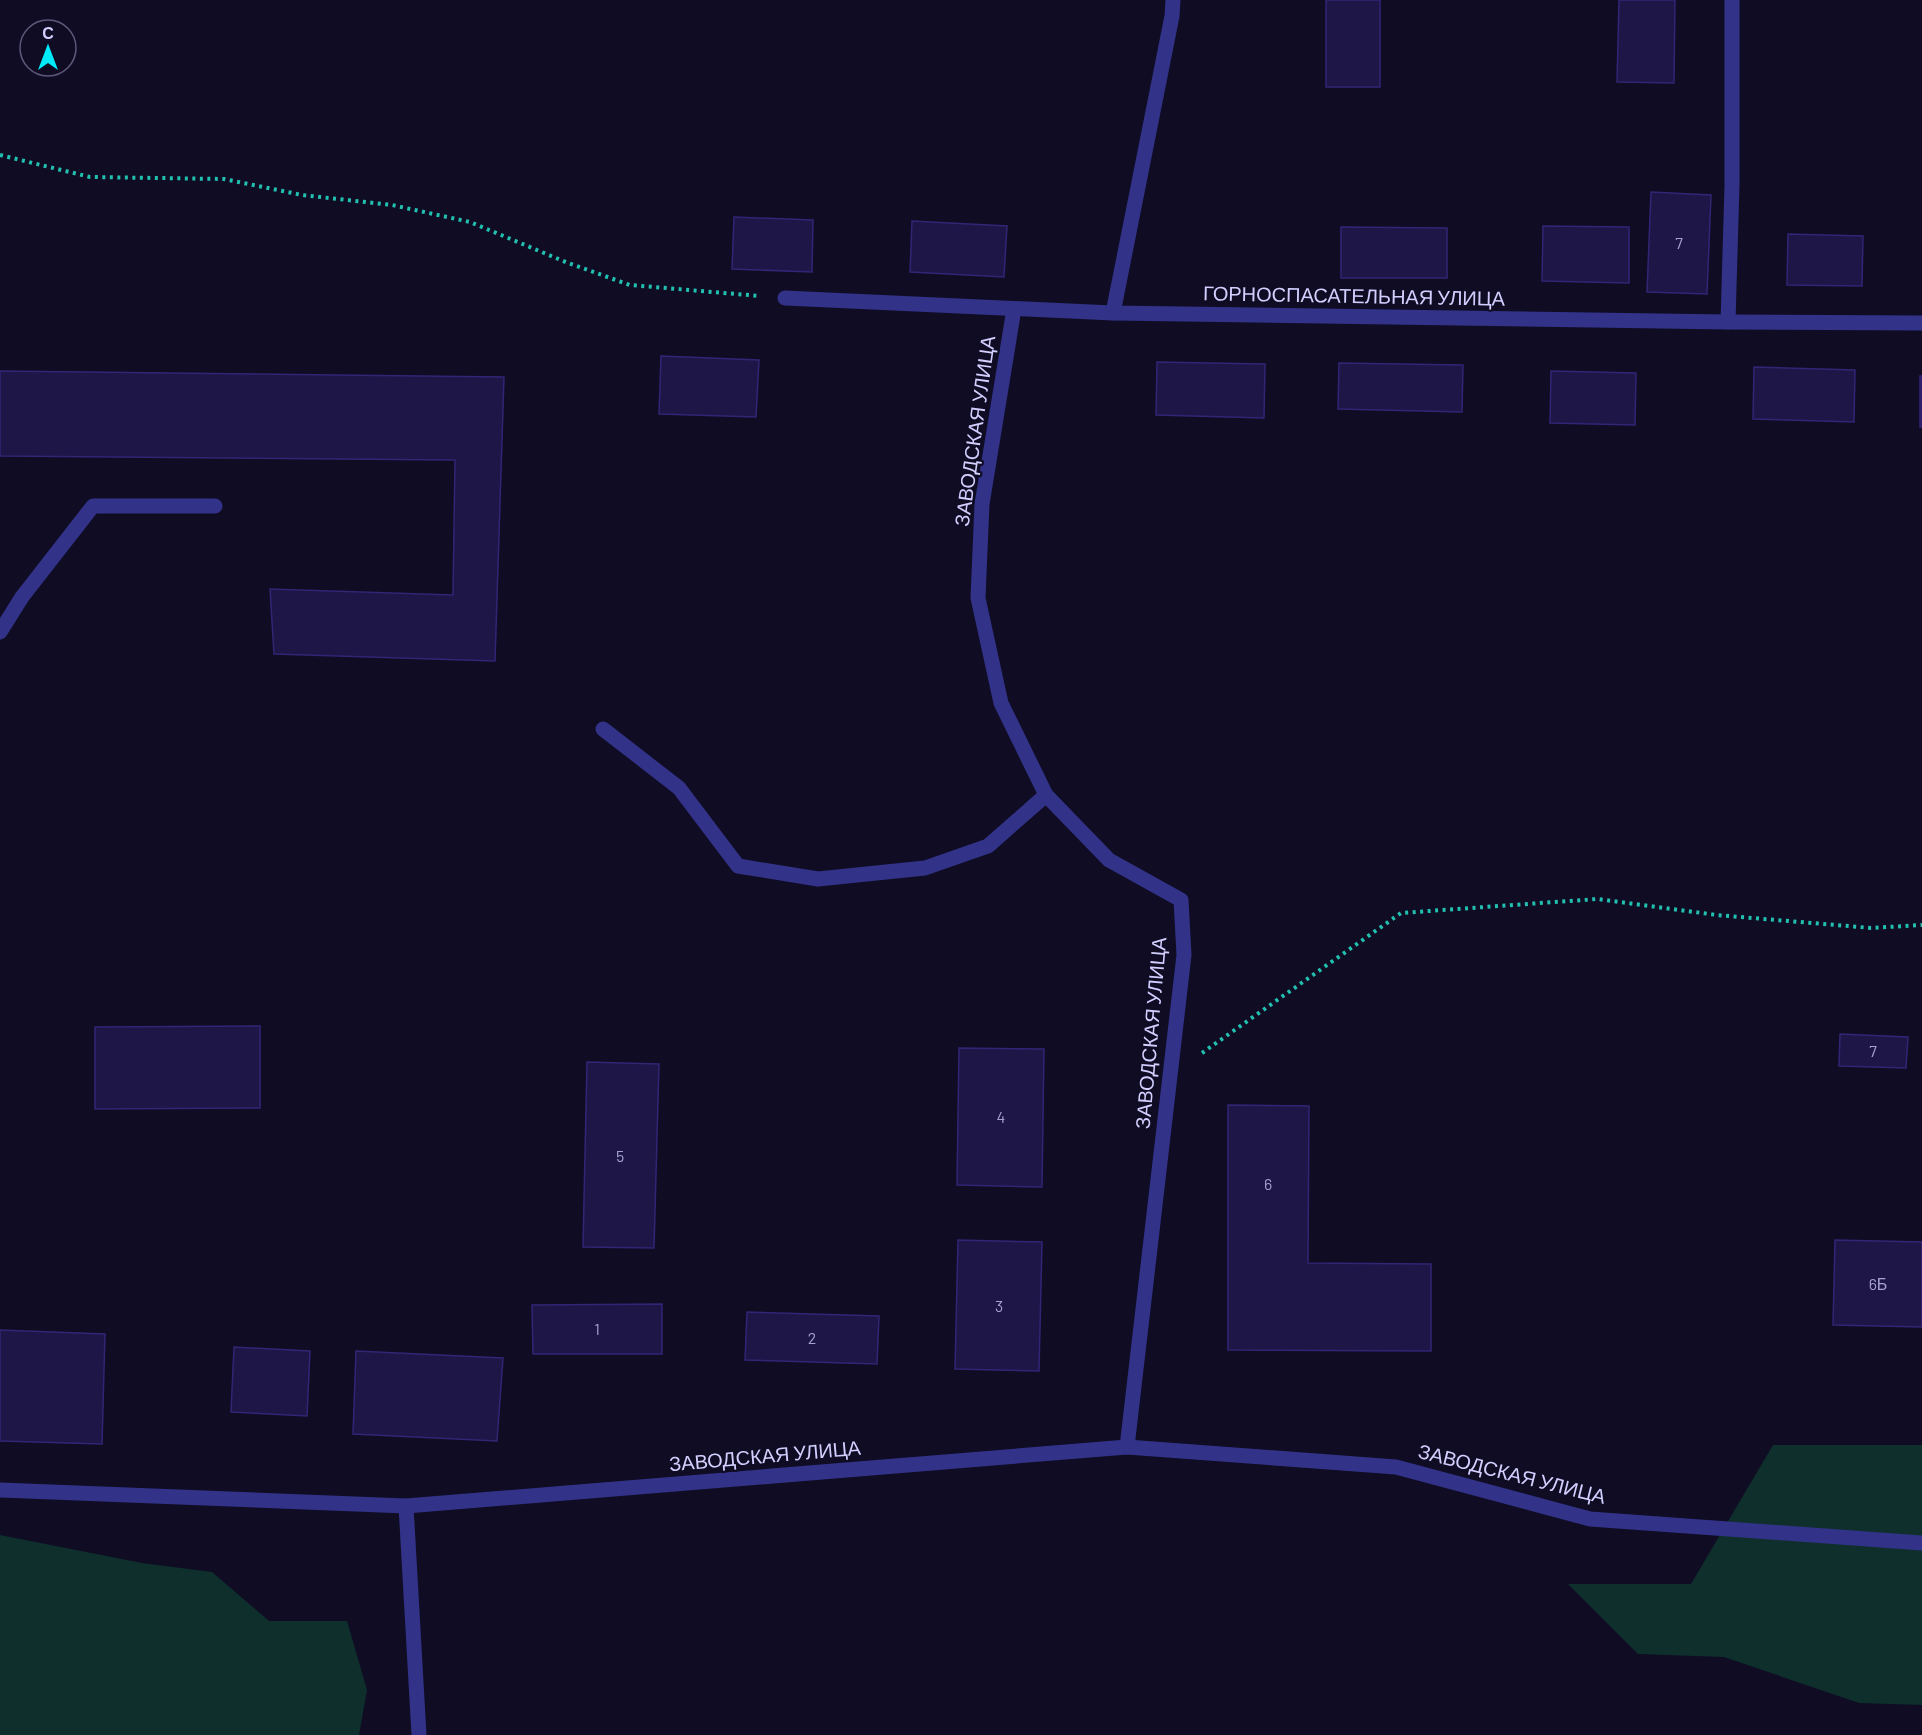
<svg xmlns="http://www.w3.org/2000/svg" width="1922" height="1735" font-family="Barlow,sans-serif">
	<rect width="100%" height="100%" fill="#0f0c24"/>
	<!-- green -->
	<g fill="#0e2f2c">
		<path d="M1773,1445H1922V1705L1859,1703L1724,1657L1638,1654L1568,1584H1691Z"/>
		<path d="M0,1535L142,1563L212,1572L269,1621H347L367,1690L359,1735H0Z"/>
	</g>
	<!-- building -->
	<g fill="#1e1647" stroke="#322575" stroke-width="1.5">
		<rect x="1326" y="0" width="54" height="87"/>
		<path d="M1619,0H1675L1674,83L1617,82Z"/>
		<path d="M1651,192L1711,195L1707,294L1647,292Z"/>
		<path d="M734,217L813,220L812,272L732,269Z"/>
		<path d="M912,221L1007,226L1004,277L910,272Z"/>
		<path d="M1543,226L1629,227V283L1542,281Z"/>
		<path d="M1341,227L1447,228V278H1341Z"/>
		<path d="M1788,234L1863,236L1862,286L1787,285Z"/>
		<path d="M661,356L759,360L756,417L659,414Z"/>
		<path d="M1157,362L1265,364L1264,418L1156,415Z"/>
		<path d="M1339,363L1463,365L1462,412L1338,409Z"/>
		<path d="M1754,367L1855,370L1854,422L1753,419Z"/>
		<path d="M0,371L504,377L495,661L274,654L270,589L453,595L455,460L0,456Z"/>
		<path d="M1551,371L1636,373L1635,425L1550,423Z"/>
		<rect x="1920" y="376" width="2" height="51"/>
		<path d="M260,1026V1108L95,1109V1027Z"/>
		<path d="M1840,1034L1908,1037L1906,1068L1839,1066Z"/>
		<path d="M959,1048L1044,1049L1042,1187L957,1185Z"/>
		<path d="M587,1062L659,1064L654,1248L583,1247Z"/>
		<path d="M1228,1105L1309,1106L1308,1263L1431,1264V1351L1228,1350Z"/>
		<path d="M958,1240L1042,1242L1039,1371L955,1369Z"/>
		<path d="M1835,1240L1922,1242V1327L1833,1325Z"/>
		<path d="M662,1304V1354H533L532,1305Z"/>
		<path d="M747,1312L879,1316L877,1364L745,1360Z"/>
		<path d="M0,1330L105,1334L102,1444L0,1441Z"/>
		<path d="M234,1347L310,1351L307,1416L231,1412Z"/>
		<path d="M356,1351L503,1358L497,1441L353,1434Z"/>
	</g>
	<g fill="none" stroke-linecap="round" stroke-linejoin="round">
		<!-- path -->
		<g stroke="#22c0b0" stroke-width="4" stroke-dasharray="3 4.5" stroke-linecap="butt">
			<path d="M0,155L90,177L224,179L302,195L392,205L470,222L568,263L630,285L760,296"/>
			<path d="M1202,1053L1401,913L1597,899L1717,915L1871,928L1922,925"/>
		</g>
		<!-- service -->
		<g stroke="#323288" stroke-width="15">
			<path d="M0,632L22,597L93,506H215"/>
			<path d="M603,729L679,788L738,866L818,879L925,868L988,846L1046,795"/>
		</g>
		<!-- minor -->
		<g stroke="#323288" stroke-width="15">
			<path d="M785,298L1113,313L1728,322L1922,323"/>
			<path d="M1014,309L982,504L978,598L1001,703L1046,795L1109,860L1181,900L1184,955L1127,1447"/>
			<path d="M1113,313L1172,16L1173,0"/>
			<path d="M1728,322L1732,185V0"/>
			<path d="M406,1506L1127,1447L1396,1467L1590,1519L1922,1543"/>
		</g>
		<!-- tertiary -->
		<path stroke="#323288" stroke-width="15" d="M0,1490L406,1506L419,1735"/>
	</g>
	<g text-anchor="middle" stroke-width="4.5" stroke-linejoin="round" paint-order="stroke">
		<!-- number labels -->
		<g font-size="16" fill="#a5a1d1">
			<text x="1679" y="249">7</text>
			<text x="1873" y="1057">7</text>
			<text x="1001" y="1123">4</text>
			<text x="620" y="1162">5</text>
			<text x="1268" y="1190">6</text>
			<text x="1878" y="1290">6Б</text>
			<text x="999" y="1312">3</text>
			<text x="597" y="1335">1</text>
			<text x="812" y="1344">2</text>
		</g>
		<!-- street labels -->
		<g font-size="20" fill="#d2cfff" stroke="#0f0c24">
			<text transform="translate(1354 296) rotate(1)" y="7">ГОРНОСПАСАТЕЛЬНАЯ УЛИЦА</text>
			<text transform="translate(975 431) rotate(-82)" y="7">ЗАВОДСКАЯ УЛИЦА</text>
			<text transform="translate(1151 1033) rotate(-85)" y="7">ЗАВОДСКАЯ УЛИЦА</text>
			<text transform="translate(765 1456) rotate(-5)" y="7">ЗАВОДСКАЯ УЛИЦА</text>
			<text transform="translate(1512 1474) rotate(14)" y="7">ЗАВОДСКАЯ УЛИЦА</text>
		</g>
	</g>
	<!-- north arrow -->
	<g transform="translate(48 48)"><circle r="28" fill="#0f0c24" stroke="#5d5a7c" stroke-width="1.5"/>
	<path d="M0-4.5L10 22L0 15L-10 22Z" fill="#00ebfa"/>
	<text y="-9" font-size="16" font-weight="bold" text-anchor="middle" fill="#d2cfff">С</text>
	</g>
</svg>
